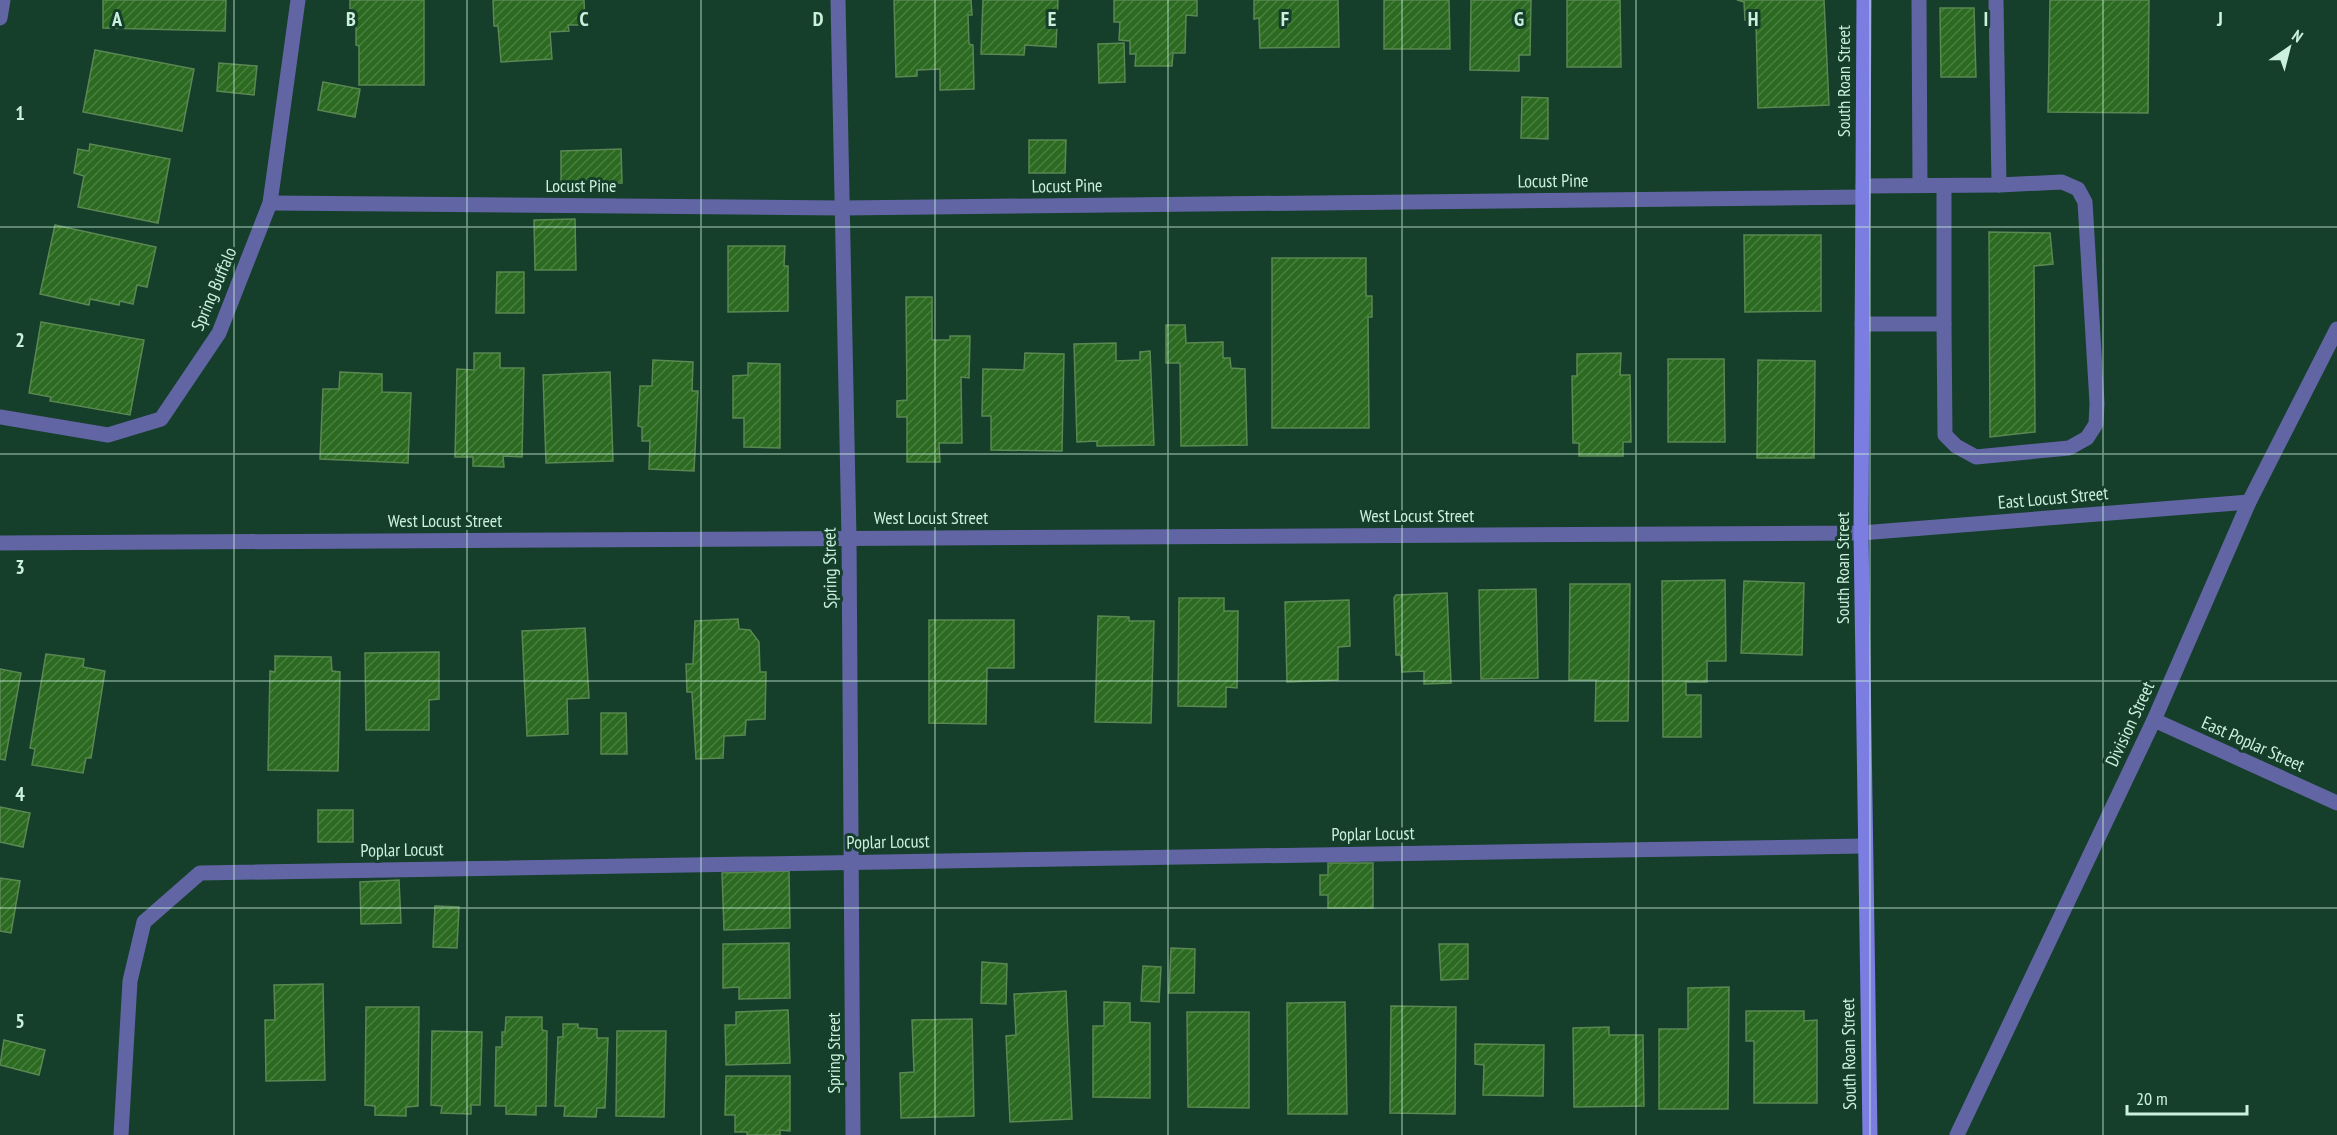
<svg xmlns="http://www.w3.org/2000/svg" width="2337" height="1135" font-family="'PT Sans Narrow',sans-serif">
	<defs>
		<pattern id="building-hatch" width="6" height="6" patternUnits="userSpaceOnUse" patternTransform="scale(1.5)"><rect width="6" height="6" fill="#2b6a20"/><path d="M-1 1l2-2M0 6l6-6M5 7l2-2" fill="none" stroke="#488040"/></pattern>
	</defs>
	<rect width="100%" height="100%" fill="#153e2b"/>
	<!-- building -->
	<g fill="url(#building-hatch)" stroke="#5a8852" stroke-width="1.5">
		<path d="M103,0H226L225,31L103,28Z"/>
		<path d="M350,0H424V85H359V46L356,45V24L350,23Z"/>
		<path d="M493,0H584L585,25H568L569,31L550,32L552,59L501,62L498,26H494Z"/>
		<path d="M894,0H971L972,15H968L969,44L973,45L974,89L940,90V69L917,70V76L896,77Z"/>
		<path d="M983,0H1058L1056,47L1025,45L1024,55L981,54Z"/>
		<path d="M1114,0H1197V16L1186,15L1185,53H1173L1172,66H1135L1136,54H1130V41L1119,40L1120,22H1114Z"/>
		<path d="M1254,0H1338L1339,47L1260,48L1259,18L1254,19Z"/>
		<path d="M1384,0H1449L1450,49H1384Z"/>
		<path d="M1471,0H1531L1530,55H1519V71L1470,70Z"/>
		<path d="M1567,0H1620L1621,67H1567Z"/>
		<path d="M1737,0H1824L1829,105L1758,108L1756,21L1745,20L1744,2Z"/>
		<path d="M2050,0H2149L2148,113L2048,112Z"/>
		<path d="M1940,8H1974L1976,77H1941Z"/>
		<path d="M1124,43L1125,82L1099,83L1098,44Z"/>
		<path d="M95,50L194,69L182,131L83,112Z"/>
		<path d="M219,63L257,66L254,95L217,91Z"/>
		<path d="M323,82L360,89L355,117L318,110Z"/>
		<path d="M1522,97L1548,98V139L1521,138Z"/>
		<path d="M1029,140H1066L1065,173H1029Z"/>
		<path d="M90,144L170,159L158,223L78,207L84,176L74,173L78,149L89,151Z"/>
		<path d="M621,149L622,183L561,184V151Z"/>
		<path d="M575,219L576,270H535L534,220Z"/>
		<path d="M55,225L156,247L147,287L137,285L133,304L120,301L119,305L90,299L89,305L40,294Z"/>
		<path d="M1989,232L2050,233L2053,264L2034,266L2035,432L1990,437Z"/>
		<path d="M1744,235H1821V311L1745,312Z"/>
		<path d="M728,246H785L784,266H788V311L728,312Z"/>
		<path d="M1272,258H1366V296H1372V317H1368L1369,428H1272Z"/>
		<path d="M497,272H524V313H496Z"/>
		<path d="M906,297H932V340H950V336H970L969,378L961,377L962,443H939L940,462H907V417H897V401L907,400Z"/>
		<path d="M41,322L144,340L130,415L50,401L51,397L29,393Z"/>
		<path d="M1166,325H1185L1186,343L1223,342V358H1230L1231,368L1245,369L1247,445L1181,446L1180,363H1166Z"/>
		<path d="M1116,343V361L1140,360V352L1150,351L1154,445L1097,446V441L1077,442L1074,344Z"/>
		<path d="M474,353H500V368H524L522,457L503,456L504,467L473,466V457H455L457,369L474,370Z"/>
		<path d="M1025,353L1064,354L1062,451L991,450V416H982L983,369L1024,370Z"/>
		<path d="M1621,353L1620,375H1630L1631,442H1623V456H1579V443H1573L1572,376H1577V354Z"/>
		<path d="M1668,359H1724L1725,442H1668Z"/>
		<path d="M653,360L693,362L692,391H698L694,471L649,469L650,441H642V427L638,426L640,386H652Z"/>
		<path d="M1758,360L1815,361L1814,458H1757Z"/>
		<path d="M748,363L780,364V448L744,447V418H733V376L748,375Z"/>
		<path d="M340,372L382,374V392L411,393L408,463L320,459L323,389H339Z"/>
		<path d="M610,372L613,461L546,463L543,375Z"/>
		<path d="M1725,580L1726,661H1707V682H1686V695H1701V737H1663L1662,581Z"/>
		<path d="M1744,581L1804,583L1802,655L1741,653Z"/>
		<path d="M1570,584H1630L1628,721H1595L1596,680H1569Z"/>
		<path d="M1536,589L1538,678L1481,679L1479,590Z"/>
		<path d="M1447,593L1451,683L1424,684V671L1402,672L1401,655H1396L1394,598L1396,595Z"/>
		<path d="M1179,598H1224V611H1238L1237,688L1226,687V707L1178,706Z"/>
		<path d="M1349,600L1350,646L1338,647V680L1287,682L1285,602Z"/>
		<path d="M1098,616L1129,617V621H1154L1151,723L1095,722Z"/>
		<path d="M738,619L739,629L750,630L759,642L760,672H766L765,719L746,720L745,735L724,736L723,758L696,759L692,692H687L686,664H693L695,621Z"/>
		<path d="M929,620H1014V668H987L986,724L929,723Z"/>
		<path d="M585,628L589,698L567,699L568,734L527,736L522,631Z"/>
		<path d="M439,652V699L429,700V730H366L365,653Z"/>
		<path d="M46,654L84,659L83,667L105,671L91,758H86L83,773L32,765L35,749L30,748Z"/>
		<path d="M275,656L331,657L332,671L340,672L338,771L268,770L270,671L275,672Z"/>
		<path d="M0,669L21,673L5,760L0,759Z"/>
		<path d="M601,713H626L627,754H601Z"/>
		<path d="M0,807L30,813L23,847L0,842Z"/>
		<rect x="318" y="810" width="35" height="32"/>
		<path d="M1328,863H1373V908H1328V895H1320V875H1328Z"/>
		<path d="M789,871L790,928L724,930L722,873Z"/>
		<path d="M0,878L20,881L11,933L0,931Z"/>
		<path d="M399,880L401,923L361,924L360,882Z"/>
		<path d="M435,906L459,907L457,948L433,947Z"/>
		<path d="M789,943L790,998L739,999V987L723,988V944Z"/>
		<path d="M1439,944H1468V979L1441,980Z"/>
		<path d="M1171,948L1195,949L1194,993H1169Z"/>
		<path d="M982,962L1007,964L1006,1004L981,1003Z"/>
		<path d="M1143,966L1161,967L1159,1002L1141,1001Z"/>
		<path d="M323,984L325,1080L266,1081L265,1020H275L274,985Z"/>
		<path d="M1729,987L1728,1109H1659V1029H1688V988Z"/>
		<path d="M1066,991L1072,1119L1010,1122L1006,1036L1016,1035L1014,994Z"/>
		<path d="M1104,1002L1130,1003V1022L1150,1023V1098L1093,1097V1026H1104Z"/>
		<path d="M1345,1002L1347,1114H1288L1287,1003Z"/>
		<path d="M1391,1006L1456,1007L1455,1114L1390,1113Z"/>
		<path d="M366,1007H419L418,1106L406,1107V1116L375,1115V1106L365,1105Z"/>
		<path d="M788,1010L790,1063L726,1065L725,1025H736V1012Z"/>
		<path d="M1746,1011H1804V1021L1817,1020V1103H1754V1041H1746Z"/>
		<path d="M1187,1012H1249V1108L1188,1107Z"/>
		<path d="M506,1017H542V1030L547,1031L546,1106H536V1115L506,1114V1106H495L496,1047H502V1032H505Z"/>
		<path d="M972,1019L974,1116L901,1118L900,1073L914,1072L912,1020Z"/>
		<path d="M563,1024H578V1028L597,1029V1038H608L605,1108H597L596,1117L564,1116L565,1106H555L558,1037H563Z"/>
		<path d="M1609,1027V1035H1643L1644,1106L1574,1107L1573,1028Z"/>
		<path d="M432,1031L482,1032L480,1105H471V1114L441,1113L442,1106L431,1105Z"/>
		<path d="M617,1031H666L664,1117L616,1116Z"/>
		<path d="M4,1040L45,1050L39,1075L0,1065Z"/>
		<path d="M1475,1044L1544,1045L1543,1096L1483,1095L1484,1065L1475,1064Z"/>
		<path d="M726,1076H790V1131L780,1130V1135H747V1132H735V1115H725Z"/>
	</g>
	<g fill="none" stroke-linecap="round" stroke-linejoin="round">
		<!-- lane -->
		<g stroke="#6265a3" stroke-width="15">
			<path d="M1919,0L1920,185"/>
			<path d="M1863,186L1999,185L1996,0"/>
			<path d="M270,203L842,208L1863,197"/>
			<path d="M1862,324H1944V186"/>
			<path d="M1944,324L1945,435L1956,446L1976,457L2069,448L2087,438L2096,424L2097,403L2085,202L2078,189L2062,182L1999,185"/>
			<path d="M0,417L108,435L161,419L219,333L270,203L298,0"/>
			<path d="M121,1135L130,981L144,922L200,873L1865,846"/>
		</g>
		<!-- street -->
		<g stroke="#6265a3" stroke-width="15">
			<path d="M838,0L849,538L853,1135"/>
			<path d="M0,18L3,0"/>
			<path d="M0,543L1861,533L2249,502"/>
			<path d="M2154,720L2337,803"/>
			<path d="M1957,1135L2154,720L2249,502L2337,329"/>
		</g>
		<!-- secondary -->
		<path stroke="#7c7de1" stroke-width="15" d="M1864,0L1861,533L1870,1135"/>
	</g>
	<!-- grid -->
	<path fill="none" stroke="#cbf1dc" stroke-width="1.5" stroke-opacity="0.55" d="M234,0V1135M467,0V1135M701,0V1135M935,0V1135M1168,0V1135M1402,0V1135M1636,0V1135M1870,0V1135M2103,0V1135M0,227H2337M0,454H2337M0,681H2337M0,908H2337"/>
	<g text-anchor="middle" stroke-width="6" stroke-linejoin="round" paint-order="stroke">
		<!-- street labels -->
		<g font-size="18" fill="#cbf1dc" stroke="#153e2b">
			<text transform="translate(1844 81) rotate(-90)" y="6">South Roan Street</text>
			<text transform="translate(1553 181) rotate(-1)" y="6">Locust Pine</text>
			<text x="581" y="192">Locust Pine</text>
			<text transform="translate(1067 186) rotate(-1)" y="6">Locust Pine</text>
			<text transform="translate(214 289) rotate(-67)" y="6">Spring Buffalo</text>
			<text transform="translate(2053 498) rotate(-5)" y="6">East Locust Street</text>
			<text x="1417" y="522">West Locust Street</text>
			<text x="931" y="524">West Locust Street</text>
			<text x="445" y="527">West Locust Street</text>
			<text transform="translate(830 568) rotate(-91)" y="6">Spring Street</text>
			<text transform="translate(1843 568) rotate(-90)" y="6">South Roan Street</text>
			<text transform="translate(2130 724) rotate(-65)" y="6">Division Street</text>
			<text transform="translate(2253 744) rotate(24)" y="6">East Poplar Street</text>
			<text transform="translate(1373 834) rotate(-1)" y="6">Poplar Locust</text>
			<text transform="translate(888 842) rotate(-1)" y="6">Poplar Locust</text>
			<text transform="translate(402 850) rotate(-1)" y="6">Poplar Locust</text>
			<text transform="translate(834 1053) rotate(-90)" y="6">Spring Street</text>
			<text transform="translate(1849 1054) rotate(-91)" y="6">South Roan Street</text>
		</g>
	</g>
	<g font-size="20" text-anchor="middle" font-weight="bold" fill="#cbf1dc" stroke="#153e2b" stroke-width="6" stroke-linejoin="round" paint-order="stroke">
		<text x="117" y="26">A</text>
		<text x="351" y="26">B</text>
		<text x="584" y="26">C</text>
		<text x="818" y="26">D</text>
		<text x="1052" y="26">E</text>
		<text x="1285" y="26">F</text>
		<text x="1519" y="26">G</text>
		<text x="1753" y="26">H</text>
		<text x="1986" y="26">I</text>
		<text x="2220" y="26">J</text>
		<text x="20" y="120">1</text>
		<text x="20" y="347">2</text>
		<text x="20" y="574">3</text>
		<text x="20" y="801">4</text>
		<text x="20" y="1028">5</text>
	</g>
	<!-- north arrow -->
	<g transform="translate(2289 48) rotate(35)" stroke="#153e2b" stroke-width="4.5" paint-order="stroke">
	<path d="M0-4.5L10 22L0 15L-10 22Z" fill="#cbf1dc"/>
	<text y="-9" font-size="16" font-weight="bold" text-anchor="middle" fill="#cbf1dc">N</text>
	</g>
	<!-- scale -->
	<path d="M2127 1105v9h120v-9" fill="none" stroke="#cbf1dc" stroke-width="3"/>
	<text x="2136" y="1105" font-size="18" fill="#cbf1dc" stroke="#153e2b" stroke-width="4.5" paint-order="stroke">20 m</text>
</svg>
